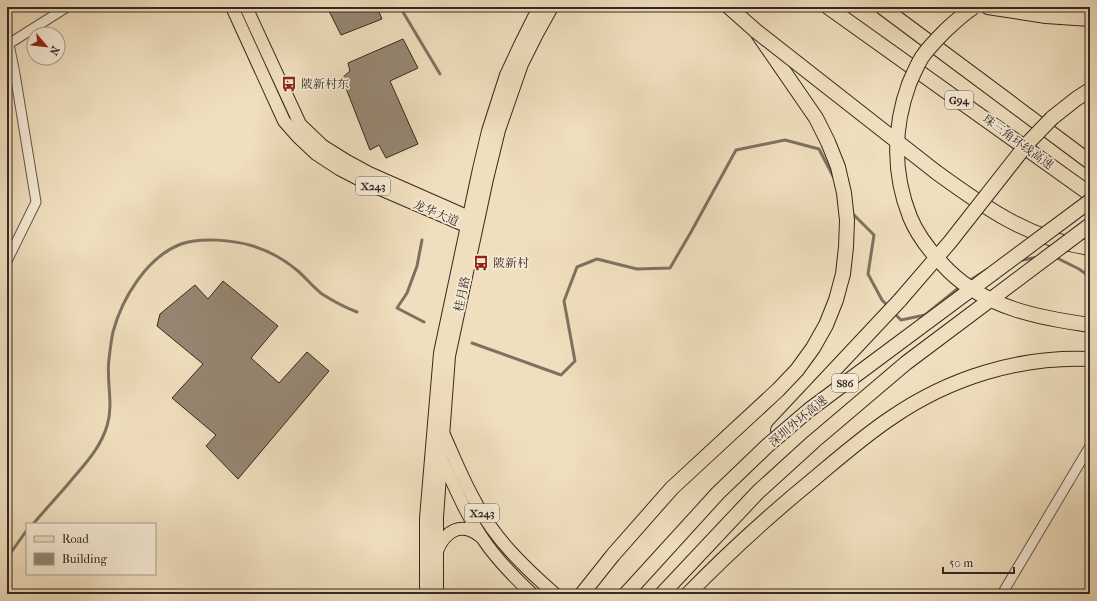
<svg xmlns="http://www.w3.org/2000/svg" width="1097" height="601" font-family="'IM FELL French Canon','Noto Serif SC',serif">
	<rect width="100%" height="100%" fill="#f0dfbe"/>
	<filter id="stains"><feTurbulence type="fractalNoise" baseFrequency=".005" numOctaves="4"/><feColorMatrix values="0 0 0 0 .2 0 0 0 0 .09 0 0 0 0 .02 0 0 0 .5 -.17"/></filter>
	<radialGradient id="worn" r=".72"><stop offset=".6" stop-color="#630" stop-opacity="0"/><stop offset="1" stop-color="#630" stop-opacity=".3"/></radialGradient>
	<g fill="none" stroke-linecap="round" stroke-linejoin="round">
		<!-- stream -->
		<g stroke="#7f7160" stroke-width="3">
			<path d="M400,7L440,74"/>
			<path d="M852,213L874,235L868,274L882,300L889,307"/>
			<path d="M422,240L417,266L407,293L397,308L424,322"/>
			<path d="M1055,257L1079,269L1090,277"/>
			<path d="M1018,261L1038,257"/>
			<path d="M969,281L986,270"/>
			<path d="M894,313L901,320L925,315L961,286"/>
			<path d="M472,343L561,375L575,361L564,301L577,267L597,259L637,269L670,268L691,232L736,150L785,140L819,149L835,180"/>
			<path d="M33,524C45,510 57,497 69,483C84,465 100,449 107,426C114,404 106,381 109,359C110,351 111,341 113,332C122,298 147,257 181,244C201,237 233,240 253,246C269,251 285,260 298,271C306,278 313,287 322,294C333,301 344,307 357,312"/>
			<path d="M7,558L27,530"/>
		</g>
	</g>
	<!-- building -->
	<g fill="#968773" stroke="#352822">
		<path d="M327,7H377L382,19L341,35Z"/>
		<path d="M403,39L418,68L390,81L418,144L386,158L379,145L370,150L342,78L350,71L348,63Z"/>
		<path d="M223,281L278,326L251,358L279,383L307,352L329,371L238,479L206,446L216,435L172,398L203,364L157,326L160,314L195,285L208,299Z"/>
	</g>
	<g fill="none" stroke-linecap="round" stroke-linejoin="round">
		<!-- minor casing -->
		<g stroke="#645649" stroke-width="11">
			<g id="minor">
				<path d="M7,44L10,49L15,74L36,202L7,261"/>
				<path d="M7,45L67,7"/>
				<path d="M1002,594L1090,446"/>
			</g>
		</g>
		<!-- major casing -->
		<g stroke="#352822" stroke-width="14">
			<g id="major">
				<path d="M232,7L284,121L299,138L316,154L339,169L366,183L466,226L475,225"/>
				<path d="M246,7L300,124L323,146L347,161L369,173L469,217L473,221"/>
				<path d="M444,435C454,457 463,480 475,501C494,538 524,567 555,594"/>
				<path d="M442,460C455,487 466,515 483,539C497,560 514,577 532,594"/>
				<path d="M437,551C445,531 461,521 480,536"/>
				<path d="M426,594V518L440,353L479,169L488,131L506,75L520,45L539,7"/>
				<path d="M437,594V517L449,356L487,179L499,130L522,64L537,34L552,7"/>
			</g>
		</g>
		<!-- highway casing -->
		<g stroke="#352822" stroke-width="16">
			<g id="highway">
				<path d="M828,7L1090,194"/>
				<path d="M882,7L1090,162"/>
				<path d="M988,7L1046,16L1090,19"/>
				<path d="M1052,118L1076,99L1090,90"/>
				<path d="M936,172C984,207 1029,239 1090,248"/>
				<path d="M778,430L900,300"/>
				<path d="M582,594L613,555L672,488L778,390L797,370L813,348L826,325L836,300L843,274L846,247L847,220L844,193L838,167L828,142L816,118L756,31L729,7"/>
				<path d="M688,594C728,553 771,514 815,478C840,457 864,436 891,418C949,378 1019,356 1090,359"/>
			</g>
		</g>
		<!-- minor -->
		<use href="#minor" stroke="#f5ead5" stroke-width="9"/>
		<!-- major -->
		<use href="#major" stroke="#f0dfbe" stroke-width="12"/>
		<!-- highway -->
		<use href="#highway" stroke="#f0dfbe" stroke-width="14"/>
		<!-- highway-bridge casing -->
		<g stroke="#352822" stroke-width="16" stroke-linecap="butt">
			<g id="highway-bridge">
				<path d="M974,7C964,13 955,22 946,30C938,38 929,47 922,57C917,65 913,75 909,84C893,128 893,174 910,217C918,237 934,256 949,271C987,308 1039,318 1090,325"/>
				<path d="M756,31L936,172"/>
				<path d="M900,300L950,242L1027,144L1052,118"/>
				<path d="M626,594L718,493L767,446L809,410L1090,201"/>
				<path d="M662,594L758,492L813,442L906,363L1090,225"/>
			</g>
		</g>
		<!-- highway-bridge -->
		<use href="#highway-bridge" stroke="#f0dfbe" stroke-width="14"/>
	</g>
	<!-- icons -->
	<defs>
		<g id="bus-bare" transform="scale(1.2)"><path d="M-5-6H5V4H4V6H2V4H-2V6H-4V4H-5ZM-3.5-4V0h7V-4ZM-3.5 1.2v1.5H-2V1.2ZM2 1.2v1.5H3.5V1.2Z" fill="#8f2418" stroke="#f5ead5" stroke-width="2.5" paint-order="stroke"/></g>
	</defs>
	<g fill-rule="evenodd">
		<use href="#bus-bare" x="289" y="84"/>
		<use href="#bus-bare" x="481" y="263"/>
	</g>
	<g text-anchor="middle" stroke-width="3.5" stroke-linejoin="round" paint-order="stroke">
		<!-- shield labels -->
		<g fill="#f5ead5" stroke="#6f6258" stroke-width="1">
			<rect x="945" y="91" width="28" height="18" rx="3"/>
			<rect x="356" y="177" width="34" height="18" rx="3"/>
			<rect x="832" y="374" width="26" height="18" rx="3"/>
			<rect x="465" y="504" width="34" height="18" rx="3"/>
		</g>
		<g font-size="11" font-weight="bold" fill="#352822">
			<text x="959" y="104">G94</text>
			<text x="373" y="190">X243</text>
			<text x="845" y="387">S86</text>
			<text x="482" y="517">X243</text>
		</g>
		<!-- poi labels -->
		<g font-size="12" fill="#352822" stroke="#f5ead5" text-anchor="start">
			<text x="301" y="88">陂新村东</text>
			<text x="493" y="267">陂新村</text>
		</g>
		<!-- street labels -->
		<g font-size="12" fill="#352822" stroke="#f5ead5">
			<text transform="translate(1018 142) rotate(36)" y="4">珠三角环线高速</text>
			<text transform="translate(436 213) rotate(23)" y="4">龙华大道</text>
			<text transform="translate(462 294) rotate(-78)" y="4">桂月路</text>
			<text transform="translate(798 421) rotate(-40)" y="4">深圳外环高速</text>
		</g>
	</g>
	<!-- margin -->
	<rect width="1097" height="601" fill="none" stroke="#f0dfbe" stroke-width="24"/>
	<rect x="8" y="8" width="1081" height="585" fill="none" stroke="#352822" stroke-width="2"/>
	<rect x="12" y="12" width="1073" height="577" fill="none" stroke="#352822"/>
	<!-- legend -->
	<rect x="26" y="523" width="130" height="52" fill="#f5ead5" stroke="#a89c8d"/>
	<rect x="34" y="536" width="20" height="6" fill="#f0dfbe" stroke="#a89c8d"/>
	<text x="62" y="543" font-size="12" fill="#352822">Road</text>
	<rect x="34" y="553" width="20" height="12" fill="#968773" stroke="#a89c8d"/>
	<text x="62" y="563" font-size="12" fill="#352822">Building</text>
	<!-- north arrow -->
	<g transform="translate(46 46) rotate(118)"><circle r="19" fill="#f5ead5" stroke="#a89c8d"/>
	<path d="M0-3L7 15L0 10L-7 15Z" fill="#8f2418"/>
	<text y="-6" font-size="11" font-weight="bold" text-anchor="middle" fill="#352822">N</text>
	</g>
	<!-- scale -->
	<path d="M943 567v6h71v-6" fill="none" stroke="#352822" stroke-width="2"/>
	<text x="949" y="567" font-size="12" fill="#352822" stroke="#f5ead5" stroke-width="3" paint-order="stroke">50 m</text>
	<rect width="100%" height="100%" filter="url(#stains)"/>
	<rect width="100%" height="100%" fill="url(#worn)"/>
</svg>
